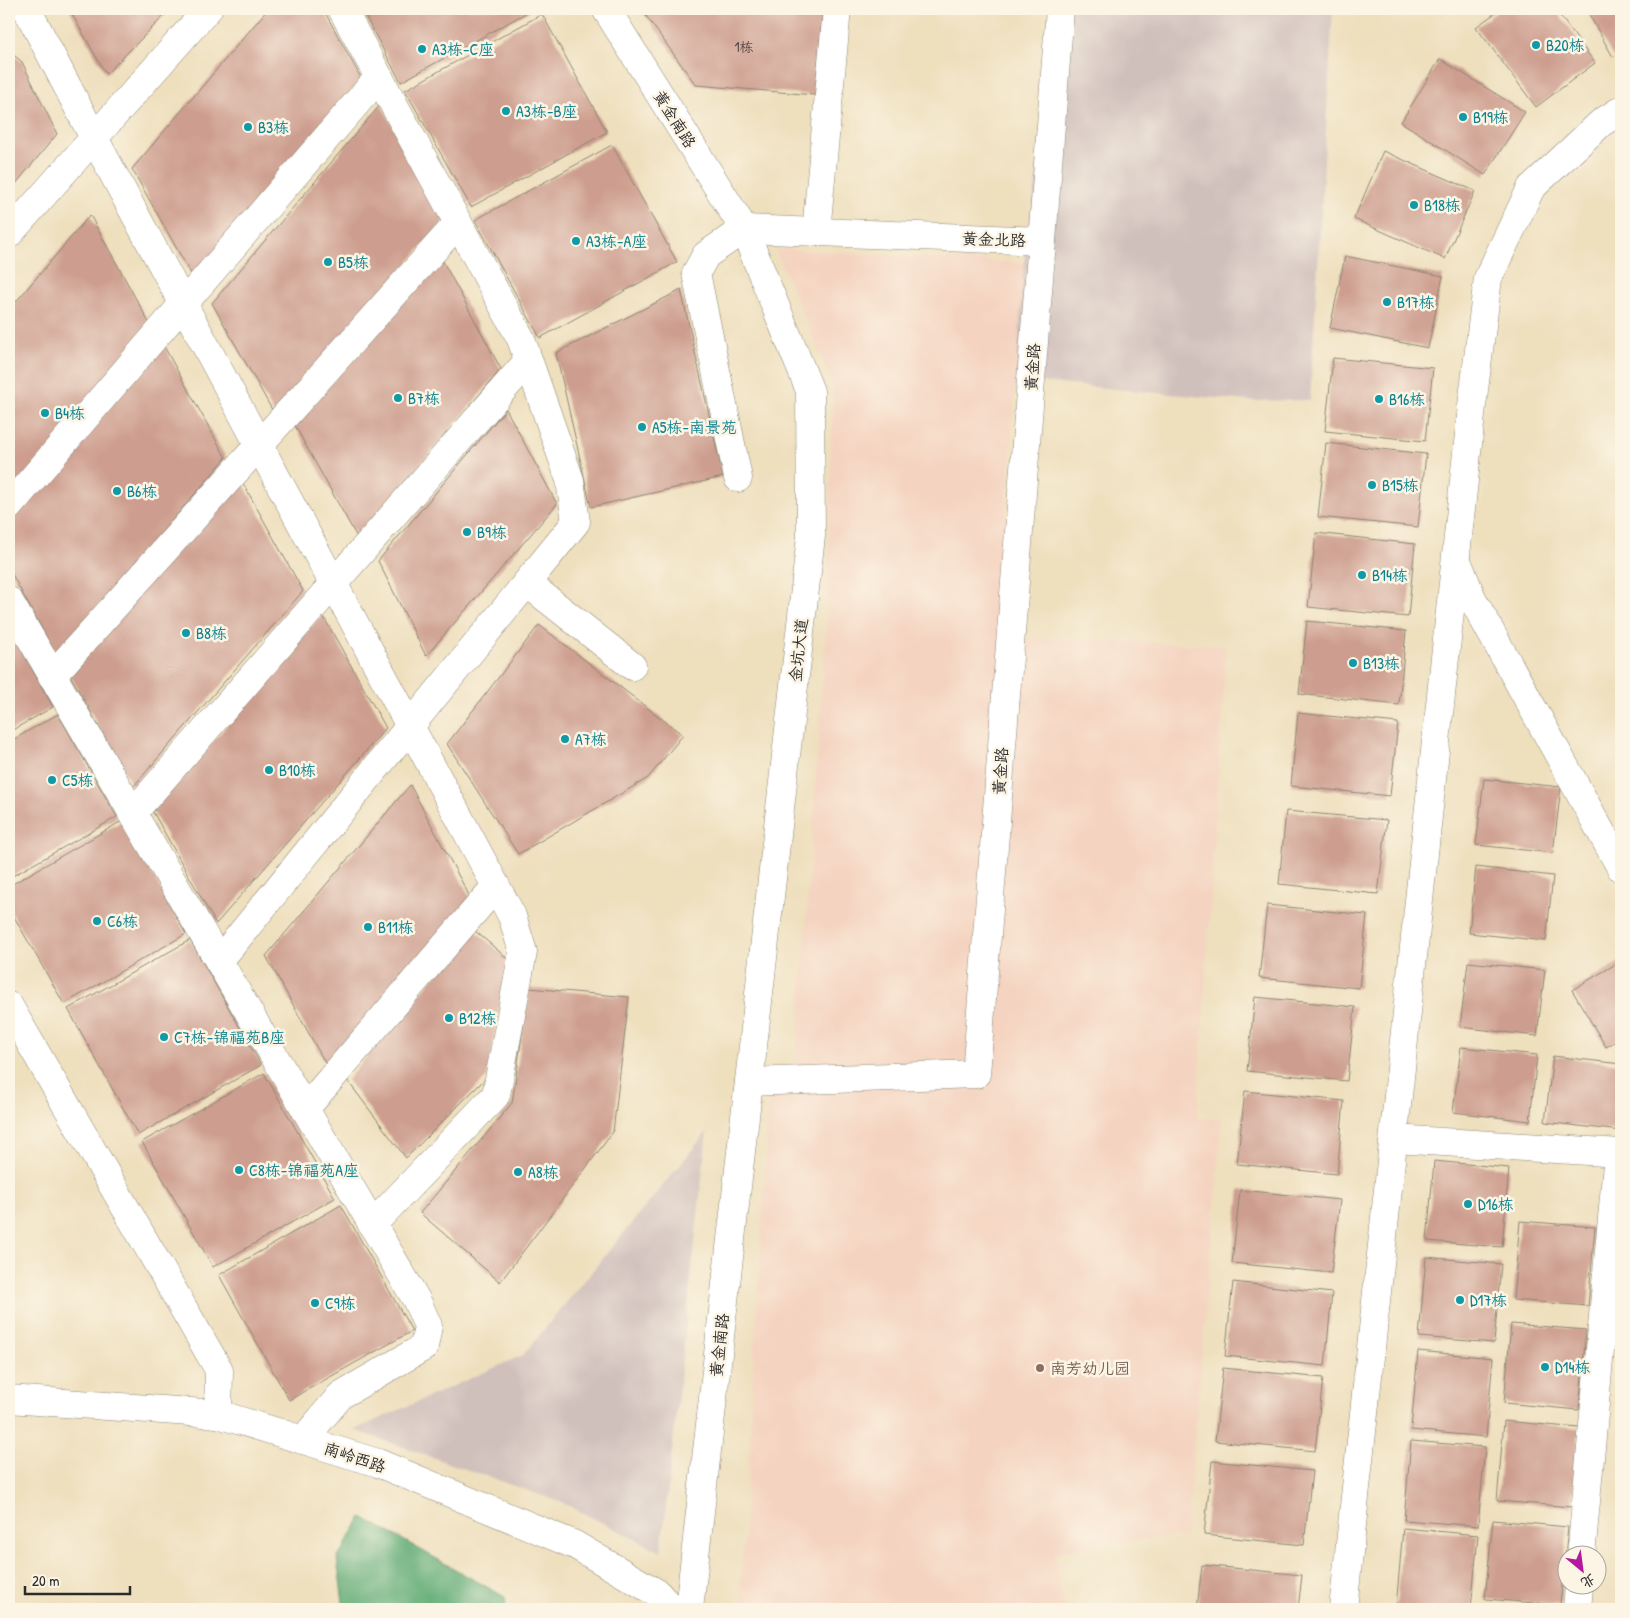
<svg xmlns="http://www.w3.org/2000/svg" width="1630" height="1618" font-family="'Patrick Hand','LXGW WenKai TC',sans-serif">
	<rect width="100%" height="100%" fill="#fcf5e5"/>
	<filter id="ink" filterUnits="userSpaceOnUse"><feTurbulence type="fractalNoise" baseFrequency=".02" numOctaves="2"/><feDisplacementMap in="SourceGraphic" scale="10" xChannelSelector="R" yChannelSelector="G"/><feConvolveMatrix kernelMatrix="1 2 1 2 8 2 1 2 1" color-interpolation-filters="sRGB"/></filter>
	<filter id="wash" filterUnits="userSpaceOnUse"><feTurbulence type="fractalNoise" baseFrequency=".0096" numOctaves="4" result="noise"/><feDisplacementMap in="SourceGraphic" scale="20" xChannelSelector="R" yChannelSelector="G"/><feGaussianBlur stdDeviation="1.12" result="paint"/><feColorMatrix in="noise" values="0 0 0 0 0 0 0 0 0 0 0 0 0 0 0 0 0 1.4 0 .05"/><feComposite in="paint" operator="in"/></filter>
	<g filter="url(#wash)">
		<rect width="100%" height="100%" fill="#eedfbd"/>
		<!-- built -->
		<path fill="#f4d3c0" d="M775,249L1024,263L998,636L1226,646L1197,1118L1222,1120L1186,1536L1129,1541L1054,1553L1064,1609H745L741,1592L769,1098H794L826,630L833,385Z"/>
		<!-- industrial -->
		<g fill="#d0c0bc">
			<path d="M1052,9H1333L1310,400L1249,401L1016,380L1024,263L1035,187Z"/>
			<path d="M707,1132L661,1552L563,1503L354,1430L523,1355Z"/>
		</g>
		<!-- forest -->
		<path fill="#60ac76" stroke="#466c50" d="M362,1517L505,1597L506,1609H344L337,1559Z"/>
		<g id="blocks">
			<!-- building -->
			<g fill="#cd9e8f">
				<path d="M69,9H171L106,74Z"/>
				<path d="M268,9H323L365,85L195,281L132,169Z"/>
				<path d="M361,9H533L401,82Z"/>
				<path d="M641,9H823L815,95L696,85Z"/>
				<path d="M1501,9H1555L1595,63L1536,107L1476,27Z"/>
				<path d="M1586,9H1621V52L1613,57Z"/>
				<path d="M542,14L607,132L471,207L405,90Z"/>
				<path d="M9,51L22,62L57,134L9,192Z"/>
				<path d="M1440,59L1525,112L1485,175L1401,122Z"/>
				<path d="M381,104L445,220L275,415L212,303Z"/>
				<path d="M612,145L677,262L540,338L475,220Z"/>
				<path d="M1383,151L1475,191L1445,259L1354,219Z"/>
				<path d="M90,215L153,330L9,497V310Z"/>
				<path d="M440,256L501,369L358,539L295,426Z"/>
				<path d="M1345,256L1443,276L1428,348L1330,328Z"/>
				<path d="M681,290L723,477L591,507L556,353Z"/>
				<path d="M162,343L226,458L56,654L9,569V523Z"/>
				<path d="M1333,358L1433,368L1425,441L1325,431Z"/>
				<path d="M506,409L557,504L426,656L378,561Z"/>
				<path d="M1326,443L1426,454L1418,527L1318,517Z"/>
				<path d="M239,476L303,591L133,787L70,675Z"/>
				<path d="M1316,533L1415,544L1408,617L1308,607Z"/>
				<path d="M322,614L386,728L216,924L153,812Z"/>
				<path d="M1307,621L1406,631L1399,705L1299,694Z"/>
				<path d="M539,625L683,735L648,778L518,854L447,744Z"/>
				<path d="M9,628L53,707L9,732Z"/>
				<path d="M1298,713L1398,723L1390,796L1291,786Z"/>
				<path d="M58,714L117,817L9,878V742Z"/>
				<path d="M1484,779L1561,787L1553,853L1476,845Z"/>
				<path d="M410,785L471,899L328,1068L266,956Z"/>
				<path d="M1286,811L1387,820L1378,894L1279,884Z"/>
				<path d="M122,821L186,934L64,1004L9,908V886Z"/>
				<path d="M1476,867L1553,876L1546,941L1469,933Z"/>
				<path d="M1267,905L1367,915L1359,988L1259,978Z"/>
				<path d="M474,930L508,959L487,1077L406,1158L347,1080Z"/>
				<path d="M190,940L261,1065L138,1135L68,1009Z"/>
				<path d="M1621,961V1038L1606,1047L1572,990Z"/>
				<path d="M1468,962L1545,970L1537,1036L1460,1027Z"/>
				<path d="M529,988L629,997L613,1132L500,1282L420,1213L512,1103Z"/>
				<path d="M1255,997L1355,1007L1347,1081L1247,1071Z"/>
				<path d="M1461,1047L1537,1055L1530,1121L1453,1112Z"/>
				<path d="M1553,1056L1621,1064V1131L1545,1122Z"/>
				<path d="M264,1073L335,1198L213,1267L142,1142Z"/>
				<path d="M1245,1091L1344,1101L1337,1174L1237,1164Z"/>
				<path d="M1434,1161L1509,1168L1502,1247L1427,1241Z"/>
				<path d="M1240,1190L1340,1200L1331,1273L1232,1263Z"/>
				<path d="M341,1205L412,1331L289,1400L219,1275Z"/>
				<path d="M1520,1221L1595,1227L1588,1306L1513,1300Z"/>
				<path d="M1426,1257L1501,1264L1494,1343L1419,1337Z"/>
				<path d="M1233,1282L1332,1293L1325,1366L1225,1356Z"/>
				<path d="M1511,1324L1586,1330L1579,1410L1504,1403Z"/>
				<path d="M1418,1351L1493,1358L1486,1437L1411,1430Z"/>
				<path d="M1223,1368L1323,1378L1315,1451L1215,1441Z"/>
				<path d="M1504,1421L1579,1428L1572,1507L1497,1501Z"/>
				<path d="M1411,1441L1485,1447L1478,1526L1404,1520Z"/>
				<path d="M1212,1461L1312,1471L1304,1545L1204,1535Z"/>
				<path d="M1493,1520L1568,1527L1560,1605L1485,1599Z"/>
				<path d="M1403,1528L1478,1535L1471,1609L1396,1608Z"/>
				<path d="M1202,1565L1302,1575L1298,1609H1197Z"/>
			</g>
		</g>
	</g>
	<g filter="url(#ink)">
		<use href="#blocks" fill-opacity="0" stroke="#8c8574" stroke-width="1"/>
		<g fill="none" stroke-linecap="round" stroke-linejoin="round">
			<!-- minor casing -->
			<g stroke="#8c8574" stroke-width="29">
				<g id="minor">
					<path d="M27,9L94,138L512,916L523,952L496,1095L372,1225"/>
					<path d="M816,232L837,9"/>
					<path d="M9,234L208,9"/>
					<path d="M738,478L696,273L706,255L744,229"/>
					<path d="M9,506L379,77"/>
					<path d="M1458,563L1472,598L1621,868"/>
					<path d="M527,583L632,666"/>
					<path d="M9,601L417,1301L428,1326L424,1347L341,1395L303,1440"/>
					<path d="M52,676L458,223"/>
					<path d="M132,814L528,361"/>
					<path d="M219,961L576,522L570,480L521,339L342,9"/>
					<path d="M9,1006L219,1370L218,1414"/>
					<path d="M305,1109L496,886"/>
					<path d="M1394,1139L1621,1153"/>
					<path d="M1581,1556L1618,1153"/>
					<path d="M1343,1609L1472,406L1488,278L1531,188L1601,123L1621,110"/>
					<path d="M1577,1609L1579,1586"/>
				</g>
			</g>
			<!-- tertiary casing -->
			<g stroke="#8c8574" stroke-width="29">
				<g id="tertiary">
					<path d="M606,9L744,229L810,391L811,536L689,1609"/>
					<path d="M744,229L1042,241L1060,9"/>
					<path d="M749,1082L976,1074L1042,241"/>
					<path d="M9,1399L218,1414L378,1463L575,1545L657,1593L672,1609"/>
				</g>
			</g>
			<!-- minor -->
			<use href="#minor" stroke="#fff" stroke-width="28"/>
			<!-- tertiary -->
			<use href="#tertiary" stroke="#fff" stroke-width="28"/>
		</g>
	</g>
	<!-- markers -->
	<g fill="#0f9aa8" stroke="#fcf5e5" stroke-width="2">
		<circle cx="1536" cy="45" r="5"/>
		<circle cx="422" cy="49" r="5"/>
		<circle cx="506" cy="111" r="5"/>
		<circle cx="1463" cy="117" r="5"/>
		<circle cx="248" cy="127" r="5"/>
		<circle cx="1414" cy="205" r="5"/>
		<circle cx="576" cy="241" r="5"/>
		<circle cx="328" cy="262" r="5"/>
		<circle cx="1387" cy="302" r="5"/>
		<circle cx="398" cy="398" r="5"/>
		<circle cx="1379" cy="399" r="5"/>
		<circle cx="45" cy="413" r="5"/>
		<circle cx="642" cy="427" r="5"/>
		<circle cx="1372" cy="485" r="5"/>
		<circle cx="117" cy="491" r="5"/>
		<circle cx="467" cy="532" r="5"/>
		<circle cx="1362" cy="575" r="5"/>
		<circle cx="186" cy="633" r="5"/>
		<circle cx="1353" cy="663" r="5"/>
		<circle cx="565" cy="739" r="5"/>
		<circle cx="269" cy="770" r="5"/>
		<circle cx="52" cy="780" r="5"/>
		<circle cx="97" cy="921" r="5"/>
		<circle cx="368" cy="927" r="5"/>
		<circle cx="449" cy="1018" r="5"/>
		<circle cx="164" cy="1037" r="5"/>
		<circle cx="239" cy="1170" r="5"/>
		<circle cx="518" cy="1172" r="5"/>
		<circle cx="1468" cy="1204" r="5"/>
		<circle cx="1460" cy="1300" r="5"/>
		<circle cx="315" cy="1303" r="5"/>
		<circle cx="1545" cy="1367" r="5"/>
	</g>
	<circle fill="#8d6e63" stroke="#fcf5e5" stroke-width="2" cx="1040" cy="1368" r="5"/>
	<g text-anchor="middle" stroke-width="5" stroke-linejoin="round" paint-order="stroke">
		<!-- number labels -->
		<g font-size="14" fill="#544844">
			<text x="744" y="52">1栋</text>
		</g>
		<!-- culture labels -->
		<g font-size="16" fill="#0d838f" stroke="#fcf5e5" text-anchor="start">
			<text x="1546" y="51">B20栋</text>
			<text x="432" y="55">A3栋-C座</text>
			<text x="516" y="117">A3栋-B座</text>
			<text x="1473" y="123">B19栋</text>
			<text x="258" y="133">B3栋</text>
			<text x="1424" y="211">B18栋</text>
			<text x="586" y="247">A3栋-A座</text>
			<text x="338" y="268">B5栋</text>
			<text x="1397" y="308">B17栋</text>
			<text x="408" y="404">B7栋</text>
			<text x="1389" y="405">B16栋</text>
			<text x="55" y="419">B4栋</text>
			<text x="652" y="433">A5栋-南景苑</text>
			<text x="1382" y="491">B15栋</text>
			<text x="127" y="497">B6栋</text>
			<text x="477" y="538">B9栋</text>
			<text x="1372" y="581">B14栋</text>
			<text x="196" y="639">B8栋</text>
			<text x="1363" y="669">B13栋</text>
			<text x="575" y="745">A7栋</text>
			<text x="279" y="776">B10栋</text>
			<text x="62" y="786">C5栋</text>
			<text x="107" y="927">C6栋</text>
			<text x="378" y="933">B11栋</text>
			<text x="459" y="1024">B12栋</text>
			<text x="174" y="1043">C7栋-锦福苑B座</text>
			<text x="249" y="1176">C8栋-锦福苑A座</text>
			<text x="528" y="1178">A8栋</text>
			<text x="1478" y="1210">D16栋</text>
			<text x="1470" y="1306">D17栋</text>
			<text x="325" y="1309">C9栋</text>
			<text x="1555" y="1373">D14栋</text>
		</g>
		<!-- street labels -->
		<g font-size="16" fill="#2b2b2b" stroke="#fcf5e5">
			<text transform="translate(675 119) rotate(58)" y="6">黄金南路</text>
			<text transform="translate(994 239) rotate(2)" y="6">黄金北路</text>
			<text transform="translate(1032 367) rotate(-86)" y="6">黄金路</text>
			<text transform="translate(798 650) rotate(-84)" y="6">金坑大道</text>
			<text transform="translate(1000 771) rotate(-86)" y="6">黄金路</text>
			<text transform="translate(719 1345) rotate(-84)" y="6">黄金南路</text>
			<text transform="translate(355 1457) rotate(18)" y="6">南岭西路</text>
		</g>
		<!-- education labels -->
		<g font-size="16" fill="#785e54" stroke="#fcf5e5" text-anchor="start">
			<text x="1050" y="1374">南芳幼儿园</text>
		</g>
	</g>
	<!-- margin -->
	<rect width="1630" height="1618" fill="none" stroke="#fcf5e5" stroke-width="30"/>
	<!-- north arrow -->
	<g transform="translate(1582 1570) rotate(151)"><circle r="24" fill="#fcf5e5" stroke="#a8a49b"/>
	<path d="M0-4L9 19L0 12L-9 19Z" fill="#b5179e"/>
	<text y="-8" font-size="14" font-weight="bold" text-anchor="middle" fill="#2b2b2b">北</text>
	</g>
	<!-- scale -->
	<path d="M25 1586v8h105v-8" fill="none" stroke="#2b2b2b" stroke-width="2.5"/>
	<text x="32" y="1586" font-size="15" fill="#2b2b2b" stroke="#fcf5e5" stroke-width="4" paint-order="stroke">20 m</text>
</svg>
